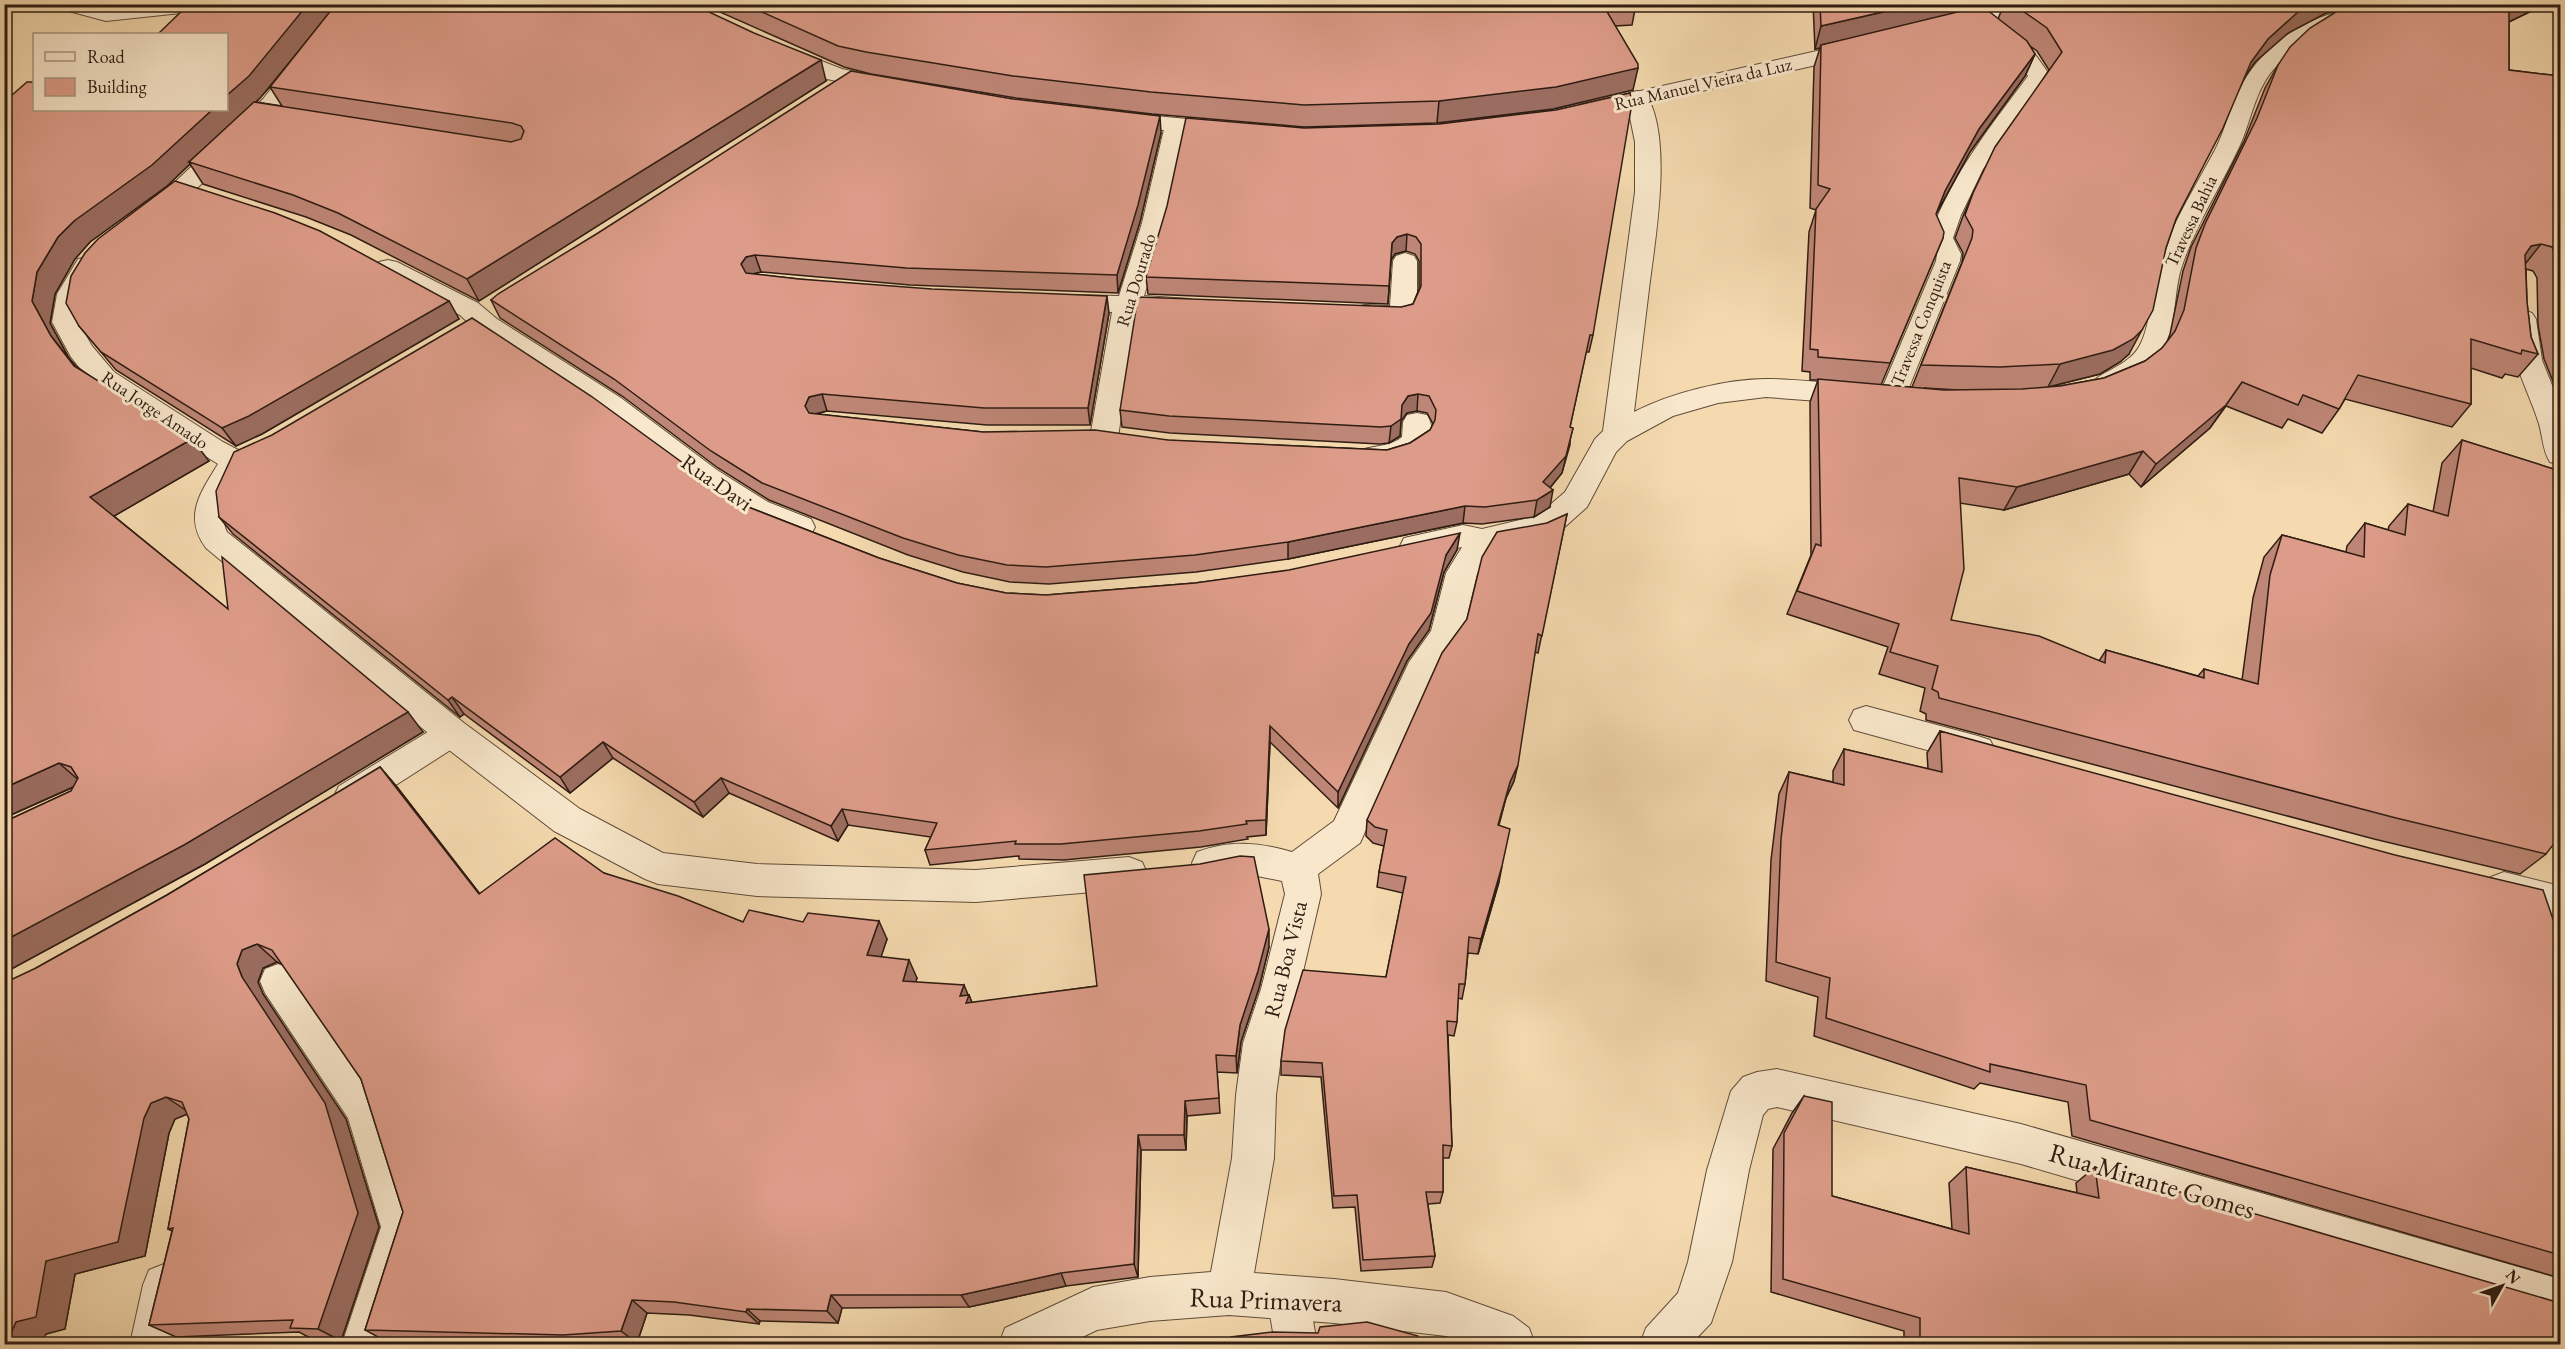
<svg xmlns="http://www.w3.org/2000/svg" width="2565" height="1349" font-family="'EB Garamond',serif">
	<rect width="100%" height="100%" fill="#f5daaf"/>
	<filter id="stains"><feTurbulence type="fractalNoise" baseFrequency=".00333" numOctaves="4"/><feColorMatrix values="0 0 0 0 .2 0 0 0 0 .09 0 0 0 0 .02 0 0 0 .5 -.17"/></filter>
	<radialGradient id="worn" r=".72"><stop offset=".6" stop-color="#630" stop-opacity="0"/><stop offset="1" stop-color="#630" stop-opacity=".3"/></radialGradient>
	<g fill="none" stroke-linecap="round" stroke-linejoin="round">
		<!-- service casing -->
		<g stroke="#604c39" stroke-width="2">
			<g id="service">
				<path d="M2385,4H2423L2420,8C2401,13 2378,22 2358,23C2352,24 2346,22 2340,24C2316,33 2290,51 2273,70C2255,91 2251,121 2240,145C2221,187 2195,225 2181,269C2173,296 2177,327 2162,353C2150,374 2117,400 2092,393L2088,387C2098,371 2129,367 2140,345C2152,322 2149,294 2157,269C2170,227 2194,189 2215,150C2226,128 2231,104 2243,83C2260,51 2297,23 2331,14C2341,11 2349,11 2358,11C2367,10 2376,6 2385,4Z"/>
				<path d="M1998,28C2021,33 2038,57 2050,76L1983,169L1961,215L1953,238L1961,254L1960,261L1908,390L1930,394L1933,400L1930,406L1920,409L1881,404L1878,398L1936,261L1937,254L1929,238C1952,174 1988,130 2028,76L2020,62L1988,34L1991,30Z"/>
				<path d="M1176,118L1184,120L1187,125L1166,223L1144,296L1190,299L1194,305L1190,311L1181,313L1137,312L1118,437L1114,444L1104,447L1094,444L1090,437L1112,312L1065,311L1056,309L1052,303L1056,297L1065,295L1119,296L1142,223L1165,125L1168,120Z"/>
				<path d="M1405,253L1414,256L1417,261V303L1409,320L1400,322L1356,319L1352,313L1356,307L1365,305L1390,306L1393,261L1396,256Z"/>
				<path d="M1417,413L1427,415C1448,451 1392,471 1365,463L1361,456L1365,449C1379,445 1391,446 1402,437L1403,422L1407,415Z"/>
				<path d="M452,720L463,724L468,733L463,742L363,806L351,810L339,806L334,796L339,786L441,724Z"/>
				<path d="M278,964L291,969L379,1096L421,1227L384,1344H342L381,1227L348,1118L265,993L260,981L265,969Z"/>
				<path d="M164,1264L179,1270L185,1285L172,1344H130L143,1285L149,1270Z"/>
				<path d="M1288,1276L1303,1282L1309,1297L1317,1344H1275L1267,1297L1273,1282Z"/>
			</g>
		</g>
		<!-- minor casing -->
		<g stroke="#604c39" stroke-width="2">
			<g id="minor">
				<path d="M339,4H361L279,109L192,193L162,218L153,220L144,218L141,213L144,208L174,183L263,99Z"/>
				<path d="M1637,91L1645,93C1674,135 1655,239 1649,289C1644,330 1639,371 1634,412C1670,393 1726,379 1767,379C1797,379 1829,383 1859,386L1869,388L1873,395L1869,402L1859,404L1766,397L1718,403L1673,416L1627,441L1616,452L1587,507L1558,533L1492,549L1477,574L1462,636L1438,669L1360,843L1318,874L1321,894L1299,989L1283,1043L1276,1095L1274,1158L1254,1273L1334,1279L1446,1292L1513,1316L1529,1328L1535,1344H1470L1446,1336L1334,1323L1229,1315L1150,1321L1097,1330L1068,1344H999L1005,1328L1093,1287L1150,1277L1211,1272L1232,1158L1236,1095L1243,1043L1261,989L1285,894L1282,881L1252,875L1210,879L1197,874L1192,863L1197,852C1229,840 1259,842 1292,852L1334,821L1409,662L1431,631L1446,573L1462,547L1415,557L1404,554L1400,546L1404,538L1463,525L1482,529L1537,516L1565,492L1595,439L1603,431L1635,192V142L1626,98L1629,93Z"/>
				<path d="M87,257L96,259L100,265L83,294L78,322L92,346L114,372L223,442L246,454L251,461C239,480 215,509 227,532L464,723L580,809L663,853L757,864L976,870L1129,857L1142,862L1147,873L1142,884L1129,889L976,902L757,896L658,884L645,879L554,831L440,743L206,548C183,517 200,493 218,464L94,386L71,357L52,322L57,294L78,259Z"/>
				<path d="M388,260L397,262L478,303L497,319L621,398L717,470L768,502L811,519L815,527L811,535C762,549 641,439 599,411C559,383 518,358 477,331L460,315L379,274L375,268L379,262Z"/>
				<path d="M2523,310L2532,313L2536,319L2542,360L2560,405V465L2550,462C2542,450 2543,435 2538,421C2531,396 2498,336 2514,313Z"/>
				<path d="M1866,706L1978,736L1990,740L1995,750L1990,760L1978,764L1854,730L1849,720L1854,710Z"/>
				<path d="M2560,724V778L2548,774C2540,760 2541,743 2548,728Z"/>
				<path d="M2504,872L2560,886V918L2491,899L2486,888L2491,877Z"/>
				<path d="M1777,1069L2021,1124L2560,1279V1323L2021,1164L1777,1107L1768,1109L1763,1115L1749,1170L1732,1262L1711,1323L1691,1344H1640L1646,1328L1678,1293L1688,1262L1707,1170L1731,1091L1743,1077L1757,1072Z"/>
			</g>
		</g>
		<!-- tertiary casing -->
		<g stroke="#604c39" stroke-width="2">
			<g id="tertiary">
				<path d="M59,4H94L107,8L144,4H219L217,9L209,10L106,21L61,9Z"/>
				<path d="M2000,4H2034L2032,9L1949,34L1941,32L1938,27L1941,22Z"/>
				<path d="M1861,41L1869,43L1872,48L1869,53L1587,117L1579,115L1575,110L1579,105L1587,103Z"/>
				<path d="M781,45L842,69L894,80L897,85L894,90L886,92L827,79L773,57L770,52L773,47Z"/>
				<path d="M1115,112L1228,123L1236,125L1240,130L1236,135L1228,137L1107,124L1103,119L1107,114Z"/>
			</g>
		</g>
		<!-- service -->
		<use href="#service" fill="#f8e7cb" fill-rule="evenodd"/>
		<!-- minor -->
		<use href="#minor" fill="#f8e7cb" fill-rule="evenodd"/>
		<!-- tertiary -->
		<use href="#tertiary" fill="#f8e7cb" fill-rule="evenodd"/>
	</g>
	<!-- wall -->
	<g fill="#be8676" stroke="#2f1c12" stroke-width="1.5" fill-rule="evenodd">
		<path d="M189,4L826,81L479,301L351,235L306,217L203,184L190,164L167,186L90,242L75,259L55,294L50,323L69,358L76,366L209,461L114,516L228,609L423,732L205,864L4,973V822L71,791L74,787L4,818V102L226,110ZM270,87L282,106L256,102Z"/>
		<path d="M702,4H1636L1632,25L1615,26L1633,90L1553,109L1437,123L1304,127L1152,114L1016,98L871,74L844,67Z"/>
		<path d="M1813,4H1990L1982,7L1998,19L2004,4H2546L2509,22V70L2560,76V385L2554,384L2544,359L2538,325L2537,278L2533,271L2526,269L2527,302L2531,337L2538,354L2518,377L2505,374L2502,378L2471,368V404L2452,427L2345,399L2339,409L2322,433L2288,419L2282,428L2226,406L2210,428L2141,487L2129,474L2004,510L1960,503L1951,620L2099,661L2106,650L2198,676L2204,669L2242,680L2253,598L2264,557L2282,535L2346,552L2347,546L2365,523L2388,530L2389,526L2408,504L2433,512L2442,463L2462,440L2560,471V656L2555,654L2546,854L2520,874L2374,839L1926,720V714L1920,711L1925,688L1879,674L1888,647L1787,614L1811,555L1810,402L1818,380H1810V372L1802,371L1809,232L1816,210L1810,208L1814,67L1820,48L1815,49ZM2337,11L2278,65L2265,88L2244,141L2191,247L2183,271L2170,334L2167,342L2162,348L2145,361L2104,378L2060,386L2048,387L2100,374L2120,362L2129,354L2176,219L2246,75L2255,62L2288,33L2326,13ZM2030,46L2037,51L2049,70L1973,193L1963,216L1955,238L1963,253L1962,262L1912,387L1881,385L1943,238L1936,214L1937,213L1970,152L2025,76L2035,54ZM1924,388L1958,390H1944Z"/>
		<path d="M1304,128L1593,335L1589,352H1586L1570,427V445L1562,473L1550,488V507L1534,517L1482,524L1463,523L1288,559L1196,572L1049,584L1010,582L963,572L908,555L769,500L718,468L622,396L500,318L491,300L1161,133L1140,222L1118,293L910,285L761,272L752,274L1109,313L1090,425H987L827,411L816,414L983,432L1387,450L1410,443L1430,430L1433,424L1427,413L1417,411L1407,413L1401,421L1400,436L1389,443L1380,444L1170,433L1122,427L1120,410L1413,304L1419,289V261L1415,254L1406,251L1395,254L1391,260L1388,304L1148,294L1146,277Z"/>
		<path d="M449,301L459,319L262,434L236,446L116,370L79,326Z"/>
		<path d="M738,503L879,558L957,583L1006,593L1046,595L1195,583L1457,550L1444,572L1429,630L1407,661L1338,808L1270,742L1266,835L1247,837L1248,839L1201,847L1064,860L1019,859V856L930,865L925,850L931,837L848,825L838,841L729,793L703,817L613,758L570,793L464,714L460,717L233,534L219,517Z"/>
		<path d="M1567,514L1538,653L1535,652L1514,781L1506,798L1499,825V882L1478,954L1468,953L1465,984L1462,999L1458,998L1457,1022L1454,1036L1448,1035L1452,1146L1449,1158H1443V1192L1440,1203L1428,1204L1435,1256L1432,1267L1361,1271L1355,1207L1333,1208L1321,1077L1281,1075V1061L1386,977L1403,893L1377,887L1379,872L1384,846L1373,843L1366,836L1367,820L1547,523Z"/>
		<path d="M1940,731L2560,923V1278L2072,1136L2068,1102L1980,1083L1974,1089L1814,1036L1818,997L1766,981L1771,860L1779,794L1789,772L1833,782V771L1844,749L1928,769L1927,753Z"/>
		<path d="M380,767L397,787L479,893L604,873L743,922H803L887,939L881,956L917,978L915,982L969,995L972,1003L1097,986L1269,947L1259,988L1241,1042L1237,1073L1217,1072L1220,1113L1187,1116L1186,1150H1141L1138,1277L1066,1286L969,1307L842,1308L838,1323L760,1321L759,1324L689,1315L647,1313L637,1343L612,1344H499L387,1342L365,1330L403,1212L361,1079L282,964L277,962L263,968L258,982L263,994L346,1119L379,1227L341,1341L314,1340L299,1332L176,1337L149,1325L172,1231L168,1229L189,1119L187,1114L175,1119L169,1133L145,1256L75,1274L65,1329L46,1334L36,968L167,895Z"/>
		<path d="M1804,1096L1832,1196L1952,1229L1949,1183L1966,1167L2077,1193L2076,1183L2095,1167L2560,1344H1904V1331L1771,1292L1773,1149L1792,1113Z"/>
	</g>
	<!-- shaded-wall -->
	<g fill="#9b6d60" stroke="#2f1c12" stroke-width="1.5">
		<path d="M308,4H337L261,97L191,163L189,162L190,164L167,186L90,242L75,259L55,294L50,323L69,358L92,387L51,336L32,301L37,272L58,237L74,221L212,110H226V96Z"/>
		<path d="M1918,4H1990L1933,22L1821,45L1820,48L1815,49L1821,26Z"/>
		<path d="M2311,4H2375L2361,8L2326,13L2288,33L2255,62L2239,85L2251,62L2268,39L2300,10Z"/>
		<path d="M2513,4H2546L2494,29L2509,6Z"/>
		<path d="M2035,54L2025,76L1970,152L1936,214L1945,191L1979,129Z"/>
		<path d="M821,60L826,81L479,301L467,279Z"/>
		<path d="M1638,68L1633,90L1553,109L1437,123L1439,101Z"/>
		<path d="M1160,116L1161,133L1140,222L1118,293L1117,275Z"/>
		<path d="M1407,234L1406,251L1395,254L1391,260L1388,304L1392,243L1397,237Z"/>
		<path d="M2541,244L2522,268L2513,270L2531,246Z"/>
		<path d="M755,255L761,272L752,274L747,281L741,264L746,257Z"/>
		<path d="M1107,296L1109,313L1090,425L1088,408Z"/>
		<path d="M449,301L459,319L262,434L236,446L222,428Z"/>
		<path d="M2142,330L2129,354L2120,362L2100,374L2048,387L2060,364Z"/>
		<path d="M2242,382L2210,428L2141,487L2156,464Z"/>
		<path d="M822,394L827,411L815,414L811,423L805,406L809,397Z"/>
		<path d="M1418,394L1417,411L1407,413L1401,421L1400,436L1389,443L1391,426L1402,405L1408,396Z"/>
		<path d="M1573,428L1562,473L1542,497L1553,490L1550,507L1534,517L1537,500L1543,482Z"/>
		<path d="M192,439L209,461L109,519L90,497Z"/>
		<path d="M2143,451L2129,474L2004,510L2017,487Z"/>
		<path d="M1465,506L1463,523L1288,559V542Z"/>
		<path d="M1460,533L1457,550L1444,572L1429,630L1407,661L1338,808V792L1446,555Z"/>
		<path d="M452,697L464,714L460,717L448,700Z"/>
		<path d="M408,712L423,732L205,864L4,973V941Z"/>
		<path d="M1270,726V742L1266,835V820Z"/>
		<path d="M603,742L613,758L570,793L560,777Z"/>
		<path d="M59,763L82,783L4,818V788Z"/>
		<path d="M1518,765L1514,781L1506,798L1494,841L1498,825L1510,782Z"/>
		<path d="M380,767L397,787L494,912L479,894Z"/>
		<path d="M721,778L729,793L703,817L694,802Z"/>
		<path d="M842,809L848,825L838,841L831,826Z"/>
		<path d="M1502,866L1499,882L1478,954L1481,939Z"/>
		<path d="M879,921L887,939L876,972L867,955Z"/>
		<path d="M1269,929V947L1259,988L1241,1042L1237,1073L1236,1056L1240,1025Z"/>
		<path d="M257,944L277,962L263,968L258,982L263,994L346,1119L379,1227L341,1341L318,1329L242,977L237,964L242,950Z"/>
		<path d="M909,960L917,978L911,998L903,981Z"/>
		<path d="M964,985L969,997V995L976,1013L960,996Z"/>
		<path d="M166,1097L190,1113L175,1119L169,1133L145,1256L75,1274L65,1329L46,1334L41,1344H6L16,1322L46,1261L144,1118L151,1103Z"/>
		<path d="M1185,1101L1187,1116L1186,1150L1184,1135Z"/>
		<path d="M1138,1135L1141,1150L1138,1277L1134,1264Z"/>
		<path d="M1061,1273L1066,1286L969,1307L961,1295Z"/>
		<path d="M831,1295L842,1308L838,1323L827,1311Z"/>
		<path d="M632,1300L647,1313L637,1343L621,1331Z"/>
		<path d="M747,1309L760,1321L759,1324L746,1312Z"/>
	</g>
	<!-- building -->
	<g fill="#dd9c89" stroke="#2f1c12" stroke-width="1.5">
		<path d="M189,4H308L249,76L226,96V34H158Z"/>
		<path d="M336,4H692L754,33L821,60L467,279L338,213L293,195L189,162L254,102L511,142L521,139L524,131L521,126L512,123L270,87Z"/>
		<path d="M744,4H1621L1603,5L1638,64V68L1556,87L1439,101L1304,105L1151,92L1013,76L866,52L838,46Z"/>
		<path d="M1820,4H1918L1821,26Z"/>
		<path d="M2013,4H2311L2300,10L2268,39L2251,62L2223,128L2176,219L2166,248L2153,310L2142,330L2133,339L2113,350L2060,364L2000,367L1921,365L1972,238L1973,230L1965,215L1973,193L1995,147L2062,52L2047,28Z"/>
		<path d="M2353,4H2513L2509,6V70L2560,76V316L2558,301L2556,255L2552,247L2541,244L2531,246L2525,255L2527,302L2531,337L2538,354L2522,350L2521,354L2471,339V404L2358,375L2339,409L2303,395L2298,405L2242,382L2226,405L2156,464L2143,451L2017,487L1959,478L1964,569L1951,620L2039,636L2105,663L2106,650L2204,678V669L2258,684L2270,575L2282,535L2364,557L2365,523L2405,535L2408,504L2448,516L2462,440L2560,471V624L2554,622L2560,760V836L2546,854L2396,818L1939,698L1938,692L1932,689L1938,666L1890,652L1899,624L1797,591L1816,544L1821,546L1818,379L1944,390L2022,389L2060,386L2104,378L2145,361L2162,348L2175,331L2184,310L2196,248L2205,224L2257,118L2278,65L2290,47L2310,28L2339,10Z"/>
		<path d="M1982,6L2027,41L2035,54L1979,129L1945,191L1936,214L1944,232L1943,238L1890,363L1818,357V350L1810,349L1816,209L1830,189L1818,185L1821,45Z"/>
		<path d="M851,71L1013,99L1160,116L1138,205L1117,275L906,268L755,255L746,257L741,264L746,273L799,279L932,289L1107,296L1088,408H984L822,394L809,397L805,406L809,413L983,432L1095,430L1168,440L1387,450L1410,443L1430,430L1435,420L1436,410L1429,396L1418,394L1408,396L1402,405L1401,419L1391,426L1381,427L1169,416L1120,410L1138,297L1401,307L1413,304L1421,286V244L1416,237L1407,234L1397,237L1392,243L1389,286L1146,277L1167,206L1186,118L1304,128L1439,124L1556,110L1630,93L1632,103L1609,240L1593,335H1590L1570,427L1573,428L1566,456L1543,482L1553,490L1537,500L1485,507L1465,506L1288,542L1195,555L1046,567L1007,565L958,555L903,538L762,483L711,451L614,379L491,300L498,294L598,233Z"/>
		<path d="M27,82H34V110H212L152,165L74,221L58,237L37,272L32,301L51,336L74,366L192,439L90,497L228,609L222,557L408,712L184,845L4,941V822L71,791L78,778L71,767L59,763L4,788V102Z"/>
		<path d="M175,181L275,213L320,231L449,301L249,416L222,428L101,352L79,326L66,303L71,276L85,253L98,239Z"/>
		<path d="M472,318L591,396L738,503L879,558L957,583L1006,593L1046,595L1195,583L1289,570L1460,533L1446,555L1431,613L1409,644L1338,792L1270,726L1266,820L1246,821L1247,824L1199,831L1061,844H1015L1016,841L925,850L937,823L842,809L831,826L721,778L694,802L603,742L560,777L452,697L448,700L219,517L216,491L234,452L272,435Z"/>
		<path d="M1567,514L1542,636L1538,634L1518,765L1510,782L1498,825L1510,829L1502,866L1481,939L1469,937L1465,984H1459L1457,1022L1447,1021L1452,1146L1443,1145V1192H1426L1435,1256L1363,1260L1357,1195L1334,1196L1322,1063L1281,1061L1285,1030L1303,970L1386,977L1406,877L1379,872L1387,830L1375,827L1367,820L1442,653L1467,619L1482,557L1497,532L1547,523Z"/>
		<path d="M1940,731L2395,855L2543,890L2554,922L2560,923V1255L2090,1120L2086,1085L1990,1064V1072L1826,1018L1830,978L1776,962L1781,839L1789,772L1844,785V749L1942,772Z"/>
		<path d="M380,767L479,894L555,838L604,873L678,896L743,922L749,910L803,922L808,913L879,921L867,955L909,960L903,981L964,985L960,996L969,995L966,1003L1097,986L1084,875L1200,864L1240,856L1254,857L1269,929L1258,971L1240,1025L1236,1056L1216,1055L1219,1098L1185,1101L1184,1135H1138L1134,1264L1061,1273L961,1295H831L827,1311L747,1309L746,1312L674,1302L632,1300L621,1331L563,1335L365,1330L403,1212L361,1079L272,950L257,944L242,950L237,964L242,977L325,1103L358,1213L318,1329L290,1328L293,1320L149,1325L173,1228L168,1229L189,1119L182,1102L166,1097L151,1103L144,1118L118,1242L46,1261L36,1317L16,1322L6,1344H4V983L36,968L167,895Z"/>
		<path d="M1804,1096L1832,1102V1196L1969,1234L1966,1167L2099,1198L2095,1167L2560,1303V1344H1920V1318L1783,1279L1784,1133Z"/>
		<path d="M1367,1322L1418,1336L1417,1344H1232L1231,1337L1273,1332L1318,1333L1320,1327Z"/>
	</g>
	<g text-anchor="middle" stroke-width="6" stroke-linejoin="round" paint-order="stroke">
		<!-- far-street labels -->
		<g font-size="18" fill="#2f1c12" stroke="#f8e7cb">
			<text transform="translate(1703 84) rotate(-13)" y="6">Rua Manuel Vieira da Luz</text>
			<text transform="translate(2191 221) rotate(-65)" y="6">Travessa Bahia</text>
			<text transform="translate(1136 280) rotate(-73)" y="6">Rua Dourado</text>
			<text transform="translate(1921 323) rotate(-68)" y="6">Travessa Conquista</text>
			<text transform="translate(155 410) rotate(34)" y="6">Rua Jorge Amado</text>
		</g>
		<!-- street labels -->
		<g font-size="22" fill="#2f1c12" stroke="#f8e7cb">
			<text transform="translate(717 482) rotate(35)" y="8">Rua Davi</text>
			<text transform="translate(1285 959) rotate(-76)" y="8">Rua Boa Vista</text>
		</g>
		<!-- near-street labels -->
		<g font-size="27" fill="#2f1c12" stroke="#f8e7cb">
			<text transform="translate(2152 1181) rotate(16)" y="9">Rua Mirante Gomes</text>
			<text transform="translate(1266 1300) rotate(2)" y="9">Rua Primavera</text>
		</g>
	</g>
	<!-- margin -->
	<rect width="2565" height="1349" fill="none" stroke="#f5daaf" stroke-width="24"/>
	<rect x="6" y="6" width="2553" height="1337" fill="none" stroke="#2f1c12" stroke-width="3"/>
	<rect x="12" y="12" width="2541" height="1325" fill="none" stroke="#2f1c12" stroke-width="1.5"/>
	<!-- legend -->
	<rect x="33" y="33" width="195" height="78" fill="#f8e7cb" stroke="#a89681" stroke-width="1.5"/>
	<rect x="45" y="52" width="30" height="9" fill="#f8e7cb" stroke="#a89681" stroke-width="1.5"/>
	<text x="87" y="63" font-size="18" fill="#2f1c12">Road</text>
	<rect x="45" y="78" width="30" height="18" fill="#dd9c89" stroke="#a89681" stroke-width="1.5"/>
	<text x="87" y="93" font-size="18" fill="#2f1c12">Building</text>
	<!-- north arrow -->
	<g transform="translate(2502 1286) rotate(50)" stroke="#f8e7cb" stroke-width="4.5" paint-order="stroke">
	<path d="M0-4.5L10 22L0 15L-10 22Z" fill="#2f1c12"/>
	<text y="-9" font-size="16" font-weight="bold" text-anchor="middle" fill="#2f1c12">N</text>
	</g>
	<rect width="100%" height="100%" filter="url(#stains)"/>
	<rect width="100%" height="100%" fill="url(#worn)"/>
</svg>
